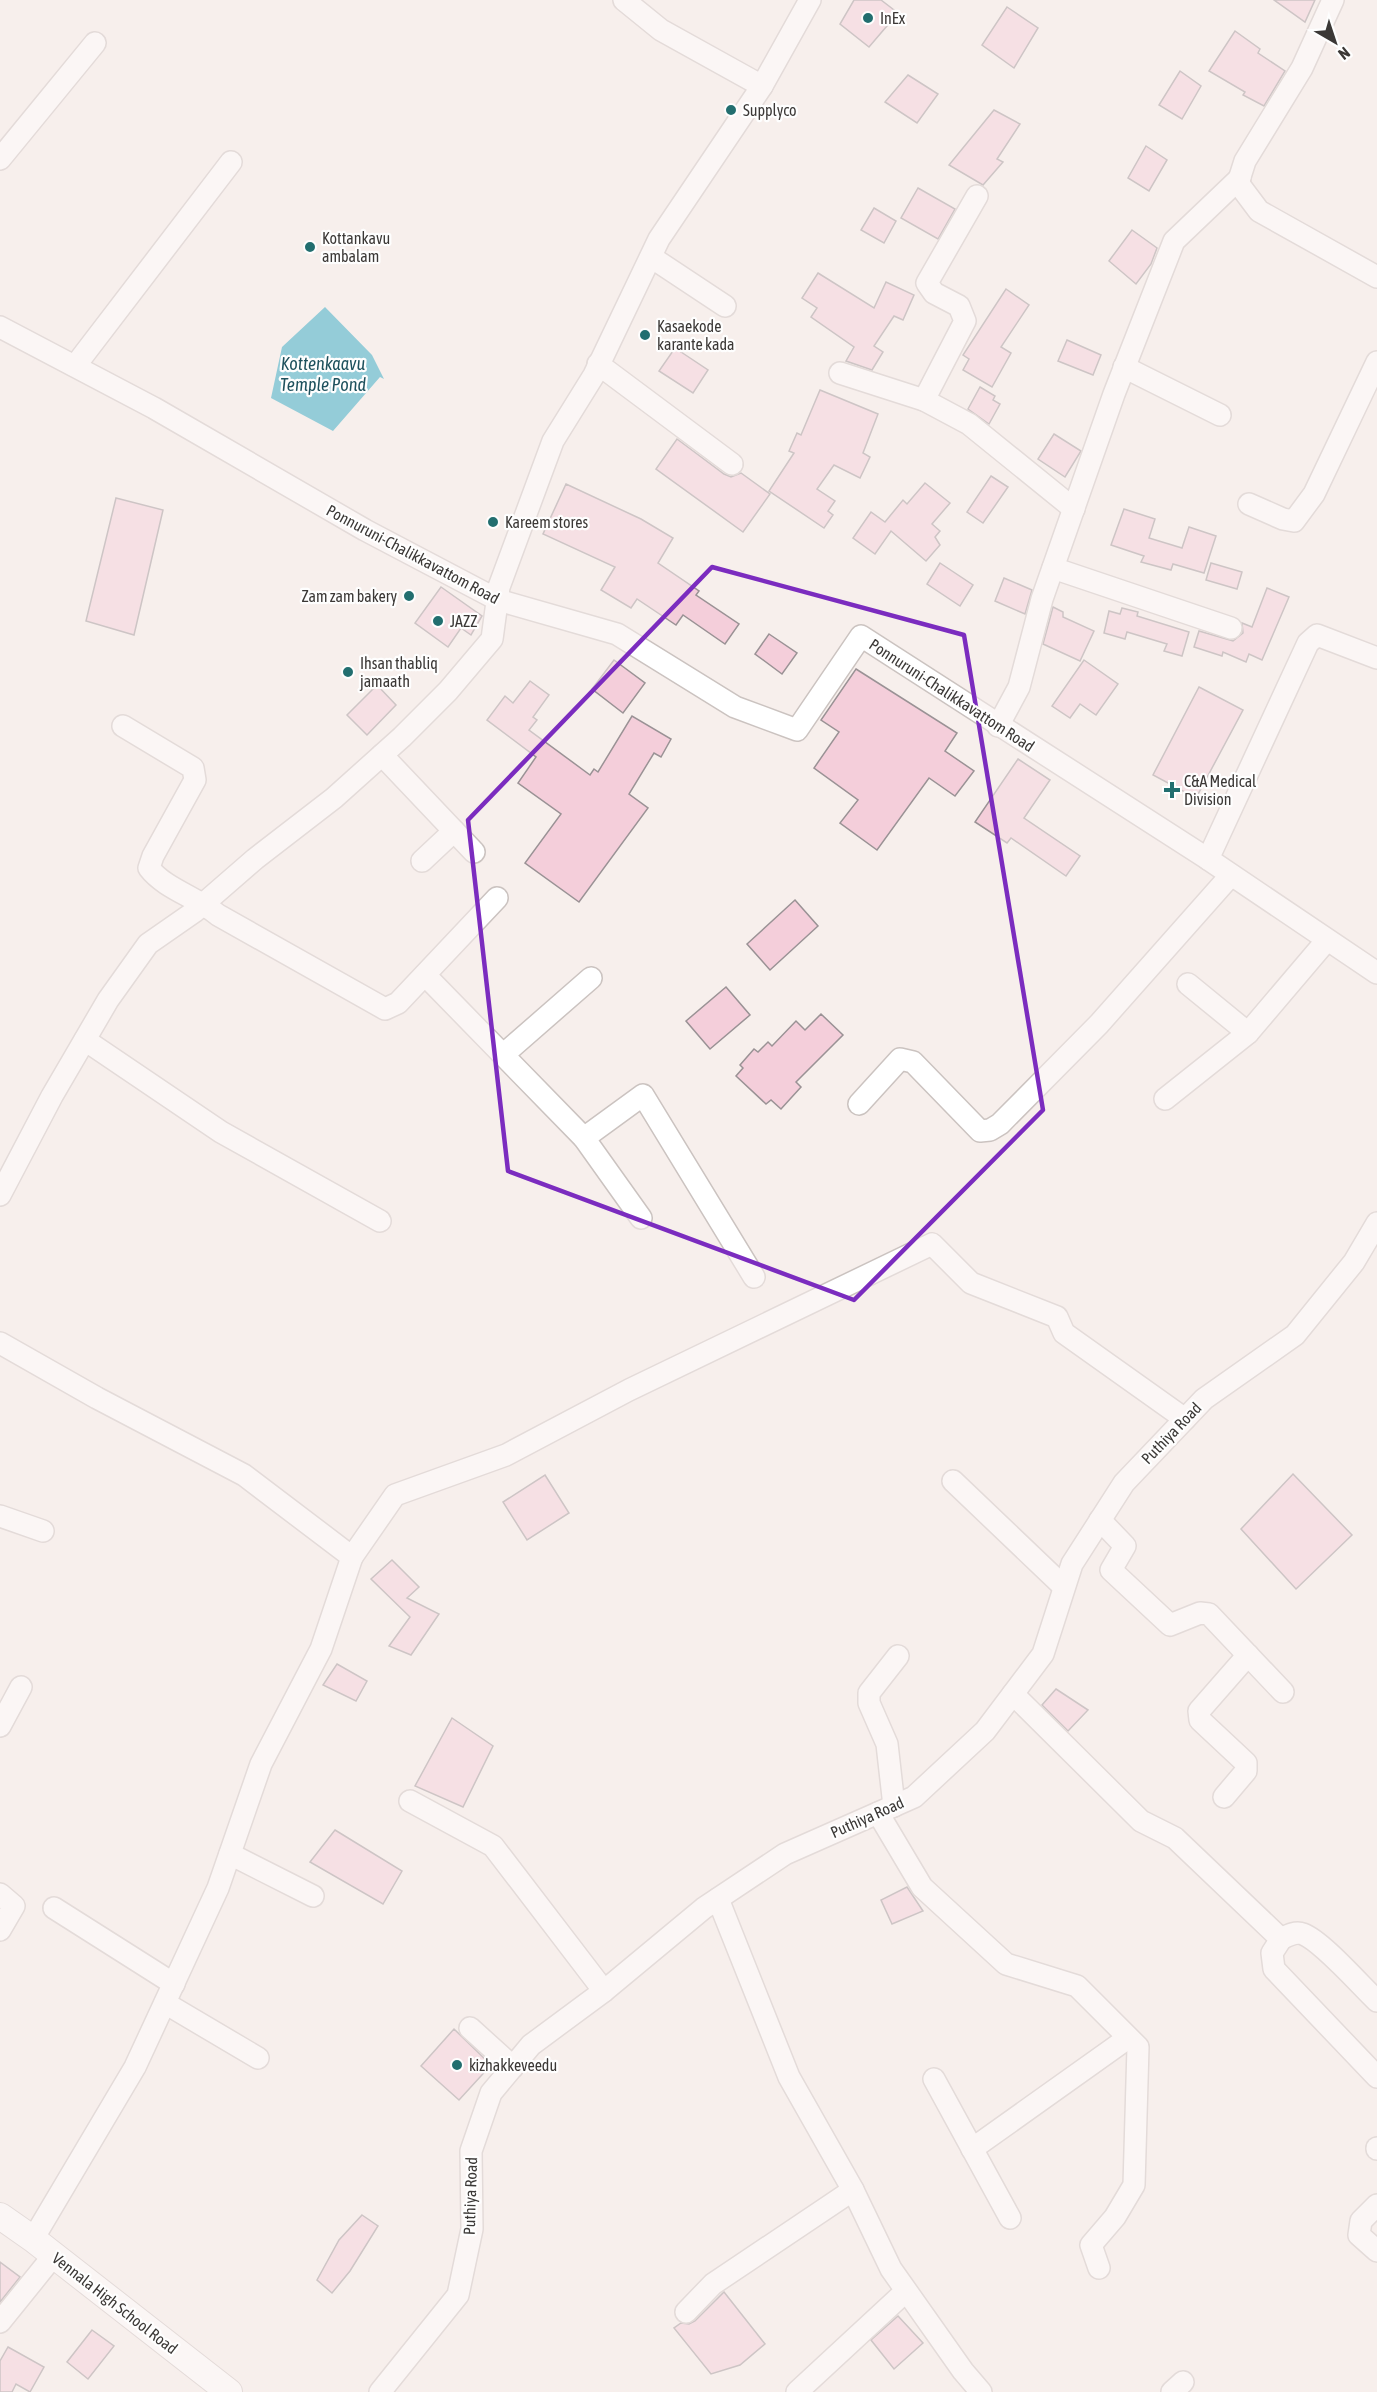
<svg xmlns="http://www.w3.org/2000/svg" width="1377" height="2392" font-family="'Asap Condensed',sans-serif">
	<rect width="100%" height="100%" fill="#f7efec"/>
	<!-- water -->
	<path fill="#1ca3be" d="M325,307L372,355L384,379L380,377L333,431L271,398L282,347Z"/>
	<!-- building -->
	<g fill="#f4ceda" stroke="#9a9295" stroke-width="1.5">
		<path d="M854,0H881L898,13L869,47L840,24Z"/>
		<path d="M1274,0H1315L1305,22Z"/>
		<path d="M1007,7L1038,28L1014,68L982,45Z"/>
		<path d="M1235,31L1260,49L1258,53L1285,71L1264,106L1243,95L1245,92L1209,71Z"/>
		<path d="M1180,71L1201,86L1182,119L1159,105Z"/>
		<path d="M908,75L938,94L917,123L885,102Z"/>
		<path d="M994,110L1020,124L997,159L1003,162L983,185L949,165Z"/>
		<path d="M1146,146L1167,160L1149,191L1128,178Z"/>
		<path d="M918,188L955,209L938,239L901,218Z"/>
		<path d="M874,208L896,221L884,243L861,230Z"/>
		<path d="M1132,230L1157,248L1151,264L1136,284L1109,261Z"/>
		<path d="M818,273L874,308L886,282L914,295L903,320L894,316L874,346L883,352L872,370L846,361L854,347L811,317L817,308L802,298Z"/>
		<path d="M1006,289L1029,305L1001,347L1011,353L992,387L963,370L969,359L963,355Z"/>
		<path d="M1067,340L1101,355L1093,375L1058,361Z"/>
		<path d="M675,348L708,370L693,393L659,371Z"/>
		<path d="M980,387L995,396L993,400L1000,404L989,424L968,409Z"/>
		<path d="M820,390L878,414L863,453L870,457L860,478L834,465L817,489L835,501L828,511L833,515L824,528L769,491L794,453L789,451L797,433L801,435Z"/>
		<path d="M1054,434L1081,451L1065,477L1038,459Z"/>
		<path d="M677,439L724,474L731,477L741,473L770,494L743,532L656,469Z"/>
		<path d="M991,476L1008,487L983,523L967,512Z"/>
		<path d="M925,483L950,503L932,524L940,531L935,537L940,545L926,561L891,531L875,554L853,538L871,512L885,522L903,500L907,504Z"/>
		<path d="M566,484L641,519L673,538L658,563L699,591L696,595L739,624L725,644L683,615L676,625L637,599L631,608L601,590L615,567L543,534Z"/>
		<path d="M116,498L163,510L134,635L86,621Z"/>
		<path d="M1124,509L1155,519L1149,538L1182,548L1189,527L1216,536L1204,573L1173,564L1171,570L1141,562L1144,556L1111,545Z"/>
		<path d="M940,563L973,585L960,606L927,584Z"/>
		<path d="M1211,563L1242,572L1237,589L1206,580Z"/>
		<path d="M1004,578L1032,590L1025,614L995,601Z"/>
		<path d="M441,587L482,616L471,635L461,628L448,647L415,623Z"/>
		<path d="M1267,588L1289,597L1262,660L1249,654L1246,662L1223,652L1222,656L1194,647L1199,631L1233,641L1243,633L1242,623L1252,627Z"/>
		<path d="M1053,607L1063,612V617L1094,631L1080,661L1043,644Z"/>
		<path d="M1122,608L1138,612L1137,616L1189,632L1182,656L1164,651L1167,644L1127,632L1125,639L1104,633L1109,611L1120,614Z"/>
		<path d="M769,634L797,653L782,674L755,654Z"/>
		<path d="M614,660L645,683L623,713L592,689Z"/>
		<path d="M1084,660L1118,684L1096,715L1080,704L1070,718L1052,706Z"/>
		<path d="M856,669L957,733L945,751L974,771L955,796L929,778L877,850L840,823L858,800L814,768L839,732L821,720Z"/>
		<path d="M530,681L549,695L533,717L537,720L529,730L590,775L594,769L598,772L632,716L671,739L661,757L654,753L629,794L648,808L579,902L525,863L561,814L518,783L536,757L487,720L505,696L513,703Z"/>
		<path d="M377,685L396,705L367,735L347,715Z"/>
		<path d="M1199,687L1243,710L1196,798L1153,775Z"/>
		<path d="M1018,759L1050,780L1024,818L1080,856L1066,876L1011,838L1007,843L975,822Z"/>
		<path d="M795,900L818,926L770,970L747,944Z"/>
		<path d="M726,987L750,1015L710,1049L686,1021Z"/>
		<path d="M821,1014L843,1035L796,1082L801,1087L781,1109L771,1100L766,1104L736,1076L743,1068L740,1065L754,1049L758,1052L768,1042L772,1046L796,1021L805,1030Z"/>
		<path d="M1293,1474L1352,1535L1296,1589L1241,1529Z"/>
		<path d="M545,1475L569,1513L527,1540L503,1502Z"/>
		<path d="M392,1560L419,1587L407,1598L439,1614L411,1655L389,1646L410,1617L371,1579Z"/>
		<path d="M337,1664L367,1681L356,1701L323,1685Z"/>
		<path d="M1056,1689L1088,1710L1068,1731L1042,1705Z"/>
		<path d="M452,1718L493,1746L463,1807L415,1786Z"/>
		<path d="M335,1830L402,1871L383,1904L310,1862Z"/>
		<path d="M907,1887L923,1911L892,1924L881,1900Z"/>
		<path d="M454,2029L491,2065L459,2100L421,2066Z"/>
		<path d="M362,2215L378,2226L350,2271L332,2293L317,2280L339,2240Z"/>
		<path d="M0,2262L20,2277L0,2302Z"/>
		<path d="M724,2292L765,2344L740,2365L711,2374L674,2328L681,2323L689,2324L695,2321Z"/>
		<path d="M898,2316L923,2343L894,2369L871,2340Z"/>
		<path d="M92,2330L114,2346L88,2379L67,2362Z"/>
		<path d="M8,2347L44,2367L30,2392L16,2384L12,2392H0V2361Z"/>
	</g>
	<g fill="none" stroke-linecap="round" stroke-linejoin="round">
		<!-- minor casing -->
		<g stroke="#cbc3c0" stroke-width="24">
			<g id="minor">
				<path d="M624,0L661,30L762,86"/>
				<path d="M1333,0L1302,68L1245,161L1238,183L1259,211L1377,277"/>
				<path d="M0,159L95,43"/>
				<path d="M651,257L725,306"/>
				<path d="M0,327L154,408L365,530L498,600L617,634L735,707L797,730L861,636L1208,859L1377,973"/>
				<path d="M598,364L732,464"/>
				<path d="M75,366L231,162"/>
				<path d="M1124,367L1220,415"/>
				<path d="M840,373L924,400L969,424L1074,509"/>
				<path d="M924,400L965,321L959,306L934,293L927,283L977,196"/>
				<path d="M1249,504L1283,519L1294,521L1314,494L1377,362"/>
				<path d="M1053,568L1231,628"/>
				<path d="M123,726L193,768L195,780L153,856L149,868C165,889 197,897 218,915L385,1009L398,1003L497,898"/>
				<path d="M998,726L1019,687L1042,599L1114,394L1174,241L1240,178"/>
				<path d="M382,755L474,852"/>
				<path d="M1208,859L1308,643L1317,635L1377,658"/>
				<path d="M422,861L454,831"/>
				<path d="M425,975L584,1138L641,1218"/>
				<path d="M1188,984L1248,1033"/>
				<path d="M85,1040L221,1132L380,1221"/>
				<path d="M504,1054L591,978"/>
				<path d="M1165,1099L1248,1033L1327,940"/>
				<path d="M859,1104L900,1059L913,1062L980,1131L990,1130L1000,1124L1099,1024L1231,875"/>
				<path d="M584,1138L643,1095L754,1277"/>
				<path d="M0,1195L52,1096L108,1000L148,944L194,912L255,859L334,798L402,737L448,691L492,639L499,587L553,441L594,375L659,239L762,86L810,0"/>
				<path d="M0,1343L97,1398L244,1475L352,1557L321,1649L261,1764L218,1888L135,2067L33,2239"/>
				<path d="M953,1481L1064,1587"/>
				<path d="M0,1516L43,1531"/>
				<path d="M1100,1520L1125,1546L1111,1570L1170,1625L1200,1613L1209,1614L1283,1692"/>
				<path d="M352,1557L395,1495L506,1455L629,1390L932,1244L971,1283L1057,1317L1064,1333L1185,1419"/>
				<path d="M1013,1694L1141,1821L1175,1838L1281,1939L1272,1953L1274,1969L1377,2077"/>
				<path d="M0,1726L21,1687"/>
				<path d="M1224,1797L1246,1771V1763L1200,1720L1199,1711L1248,1655"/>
				<path d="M410,1801L493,1846L604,1991"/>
				<path d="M894,1806L887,1744L869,1703V1693L898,1656"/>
				<path d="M878,1813L922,1887L1006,1964L1077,1986L1138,2047L1134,2185L1115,2217L1091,2245L1099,2268"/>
				<path d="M230,1854L313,1896"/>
				<path d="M0,1894L14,1906L0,1930"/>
				<path d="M718,1899L789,2077L853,2190L891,2269L963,2371L981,2392"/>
				<path d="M54,1908L174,1984"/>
				<path d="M1281,1939C1287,1936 1295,1931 1303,1934C1322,1941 1361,1986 1377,2001"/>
				<path d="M165,2003L258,2058"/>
				<path d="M470,2028L513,2067"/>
				<path d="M934,2079L1010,2218"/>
				<path d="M1377,2148V2149"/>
				<path d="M972,2149L1128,2038"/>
				<path d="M1377,2205L1361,2221L1359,2235L1377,2251"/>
				<path d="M686,2312L713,2284L853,2190"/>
				<path d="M0,2322L54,2255"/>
				<path d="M380,2392L458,2295L472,2229L471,2151L491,2093L531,2045L604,1991L704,1908L785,1854L914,1797L985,1731L1043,1654L1072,1564L1124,1483L1204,1399L1295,1335L1354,1262L1377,1223"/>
				<path d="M797,2392L905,2292"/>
				<path d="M1172,2392L1183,2382"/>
			</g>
		</g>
		<!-- major casing -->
		<g stroke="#cbc3c0" stroke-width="28">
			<path id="major" d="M0,2216L33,2239L229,2392"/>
		</g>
		<!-- minor -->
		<use href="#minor" stroke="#fff" stroke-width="21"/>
		<!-- major -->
		<use href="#major" stroke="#fff" stroke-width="26"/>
	</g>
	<!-- marked area -->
	<path d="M0 0H1377V2392H0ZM712,567L964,635L1043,1110L854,1300L508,1171L468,820Z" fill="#f7efec" fill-opacity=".55" fill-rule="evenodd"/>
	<path fill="none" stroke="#7b2cbf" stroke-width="4.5" stroke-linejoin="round" d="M712,567L964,635L1043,1110L854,1300L508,1171L468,820Z"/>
	<!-- markers -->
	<g fill="#226e6f" stroke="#fefefe" stroke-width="2">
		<circle cx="868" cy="18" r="6"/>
		<circle cx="731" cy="110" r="6"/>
		<circle cx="310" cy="247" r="6"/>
		<circle cx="645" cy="335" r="6"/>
		<circle cx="493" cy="522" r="6"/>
		<circle cx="409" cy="596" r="6"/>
		<circle cx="438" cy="621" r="6"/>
		<circle cx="348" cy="672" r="6"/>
		<path d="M1169 781h6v6h6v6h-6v6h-6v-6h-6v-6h6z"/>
		<circle cx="457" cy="2065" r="6"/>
	</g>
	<g text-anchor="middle" stroke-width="4.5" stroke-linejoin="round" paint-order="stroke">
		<!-- poi labels -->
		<g font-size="16" fill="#3b3836" stroke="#fefefe" text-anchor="start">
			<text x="880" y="24">InEx</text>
			<text x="743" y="116">Supplyco</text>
			<text x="322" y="244">Kottankavu<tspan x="322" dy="18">ambalam</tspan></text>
			<text x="657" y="332">Kasaekode<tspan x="657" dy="18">karante kada</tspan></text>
			<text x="505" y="528">Kareem stores</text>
			<text x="397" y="602" text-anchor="end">Zam zam bakery</text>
			<text x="450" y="627">JAZZ</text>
			<text x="360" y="669">Ihsan thabliq<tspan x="360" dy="18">jamaath</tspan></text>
			<text x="1184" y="787">C&amp;A Medical<tspan x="1184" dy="18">Division</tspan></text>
			<text x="469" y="2071">kizhakkeveedu</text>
		</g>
		<!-- street labels -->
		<g font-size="16" fill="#3b3836" stroke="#fefefe">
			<text transform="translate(413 554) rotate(28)" y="6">Ponnuruni-Chalikkavattom Road</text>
			<text transform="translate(952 695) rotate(33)" y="6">Ponnuruni-Chalikkavattom Road</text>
			<text transform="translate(1171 1433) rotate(-46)" y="6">Puthiya Road</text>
			<text transform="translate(867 1817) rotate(-24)" y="6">Puthiya Road</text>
			<text transform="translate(470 2196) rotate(-88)" y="6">Puthiya Road</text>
			<text transform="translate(115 2303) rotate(38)" y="6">Vennala High School Road</text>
		</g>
		<!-- water labels -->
		<g font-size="18" font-style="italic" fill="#1e515d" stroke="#fefefe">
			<text x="323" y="370">Kottenkaavu<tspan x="323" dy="21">Temple Pond</tspan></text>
		</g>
	</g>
	<!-- north arrow -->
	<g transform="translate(1335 42) rotate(141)" stroke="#fefefe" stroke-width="4.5" paint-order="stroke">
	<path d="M0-4.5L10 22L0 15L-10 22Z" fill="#3b3836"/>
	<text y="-9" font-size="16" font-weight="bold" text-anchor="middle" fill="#3b3836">N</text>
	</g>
</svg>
